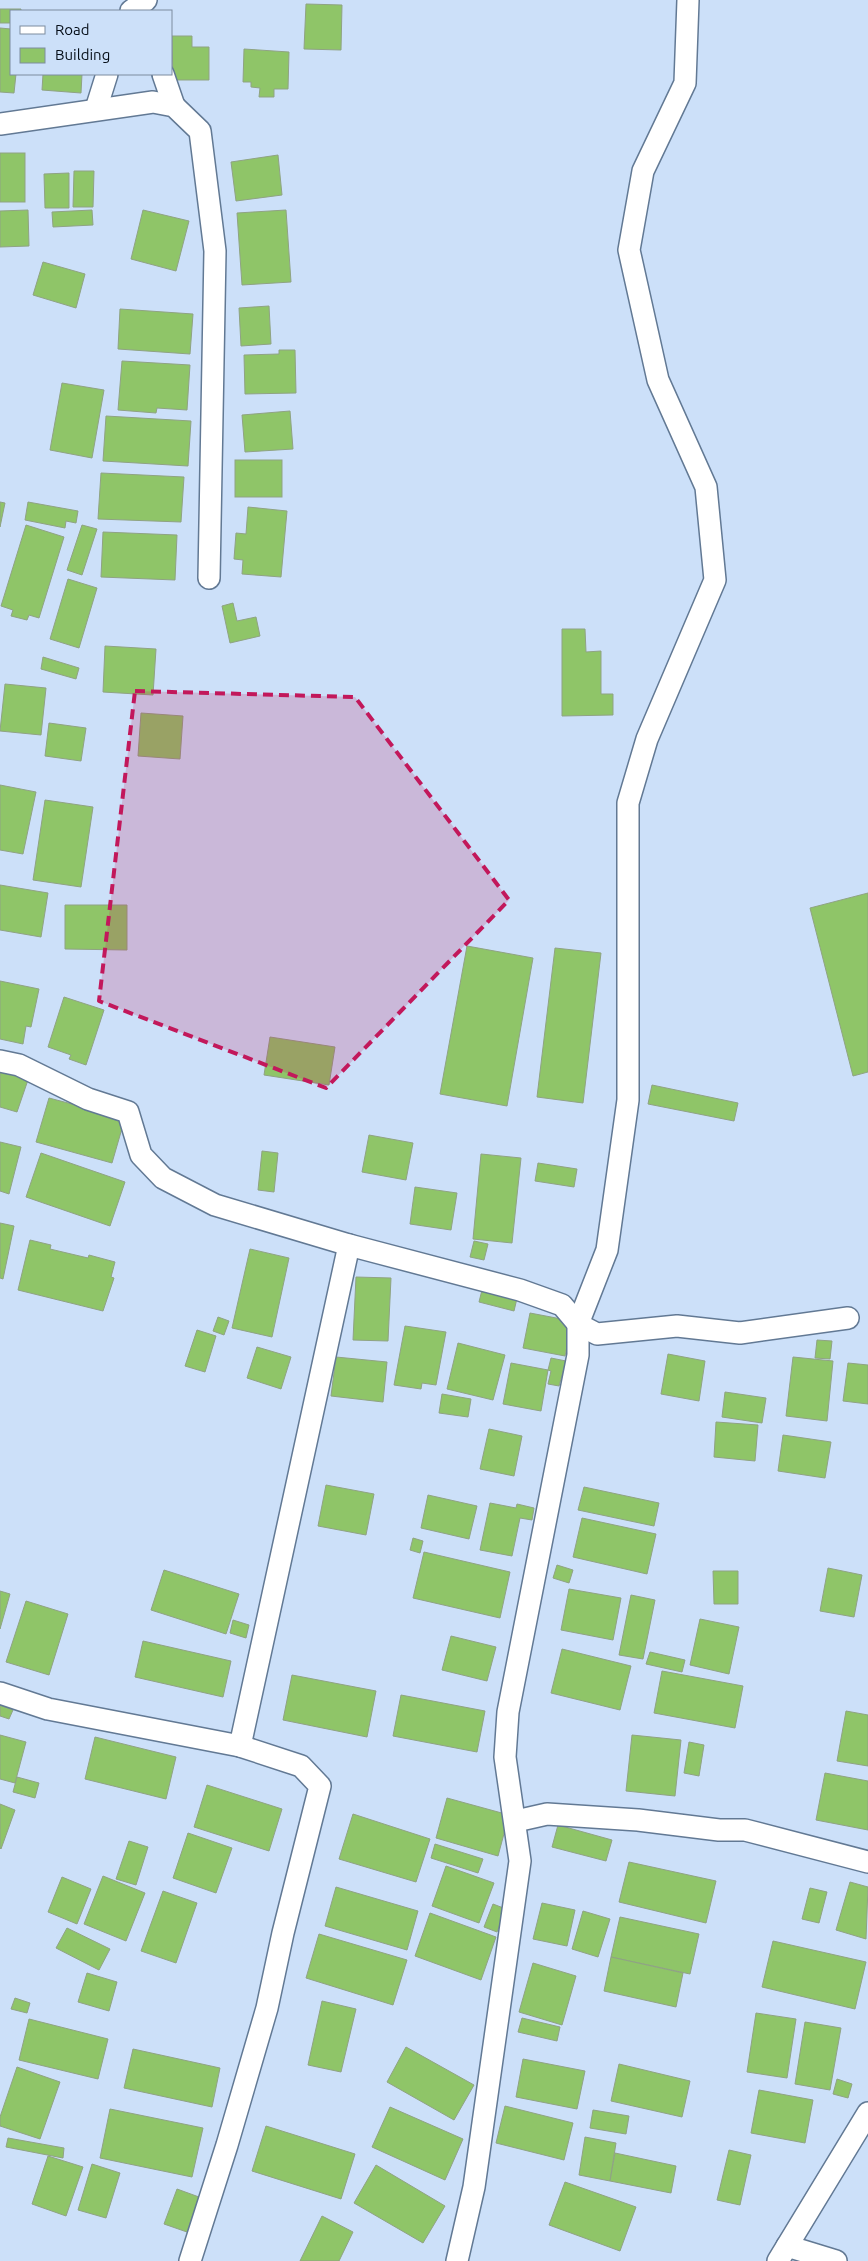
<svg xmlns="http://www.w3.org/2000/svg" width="868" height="2261" font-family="Ubuntu,sans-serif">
	<rect width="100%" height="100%" fill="#cce0f9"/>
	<!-- building -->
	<g fill="#8fc568" stroke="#8fa383">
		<path d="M306,4L342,5L341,50L304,49Z"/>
		<path d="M0,9H21V11H11V23H0Z"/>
		<path d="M0,28L11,29V74H16L14,93L0,92Z"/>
		<path d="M172,36H192V47H209V80H173Z"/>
		<path d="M244,49L289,52L288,89H274V97H259L260,88L251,87V82H243Z"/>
		<path d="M43,74H82L81,93L42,90Z"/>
		<rect x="0" y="153" width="25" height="49"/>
		<path d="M278,155L282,195L236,201L231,162Z"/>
		<path d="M74,171H94L93,207H73Z"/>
		<path d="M69,173V208H45L44,174Z"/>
		<path d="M28,210L29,246L0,247V211Z"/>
		<path d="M92,210L93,225L53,227L52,212Z"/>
		<path d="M143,210L189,221L176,271L131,259Z"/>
		<path d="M286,210L291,282L242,285L237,213Z"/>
		<path d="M43,262L85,274L76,308L33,295Z"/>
		<path d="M269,306L271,344L241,346L239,308Z"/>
		<path d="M120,309L193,314L190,354L118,349Z"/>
		<path d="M279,350H295L296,393L245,394L244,355L279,354Z"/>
		<path d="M122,361L190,365L187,410L157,408L156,413L118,410Z"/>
		<path d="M62,383L104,390L92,458L50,450Z"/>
		<path d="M290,411L293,449L245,452L242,415Z"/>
		<path d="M106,416L191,421L188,466L103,461Z"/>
		<rect x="235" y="460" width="47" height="37"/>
		<path d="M101,473L184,477L181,522L98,519Z"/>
		<path d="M0,502L5,503L0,527Z"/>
		<path d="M28,502L78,511L76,523L66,521L65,528L25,520Z"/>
		<path d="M248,507L287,511L281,577L242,574L243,560L234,559L236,533L246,534Z"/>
		<path d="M26,525L64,537L39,618L29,615L27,620L11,616L13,610L1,606Z"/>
		<path d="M82,525L97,529L82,575L67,570Z"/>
		<path d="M103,532L177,535L175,580L101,577Z"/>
		<path d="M68,579L97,588L79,648L50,639Z"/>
		<path d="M233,603L237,621L256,617L260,636L230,643L222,606Z"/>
		<path d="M562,629H585L586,652L601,651V694H613V715L562,716Z"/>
		<path d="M105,646L156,649L153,695L103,692Z"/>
		<path d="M43,657L79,668L76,679L41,669Z"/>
		<path d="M5,684L46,688L41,735L0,731Z"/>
		<path d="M141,713L183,716L180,759L138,756Z"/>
		<path d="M49,723L86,728L81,761L45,756Z"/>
		<path d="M0,785L36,792L23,854L0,850Z"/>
		<path d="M45,800L93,807L81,887L33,880Z"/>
		<path d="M0,885L48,893L41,937L0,930Z"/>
		<path d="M868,893V1072L853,1076L810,908Z"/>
		<path d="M65,905H127V950L65,949Z"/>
		<path d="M467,946L533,958L507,1106L440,1094Z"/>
		<path d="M555,948L601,953L583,1103L537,1097Z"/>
		<path d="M0,981L39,989L31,1027L26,1026L23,1044L0,1039Z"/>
		<path d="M64,997L104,1010L86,1065L69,1059L71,1055L48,1047Z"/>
		<path d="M270,1037L335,1047L329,1085L264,1075Z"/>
		<path d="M0,1064L30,1074L17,1112L0,1107Z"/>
		<path d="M652,1085L738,1103L734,1121L648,1104Z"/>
		<path d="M49,1098L125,1118L112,1163L36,1142Z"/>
		<path d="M369,1135L413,1143L406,1180L362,1172Z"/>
		<path d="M0,1142L21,1147L9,1194L0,1191Z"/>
		<path d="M262,1151L278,1153L274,1192L258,1190Z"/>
		<path d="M41,1153L125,1182L110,1226L26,1197Z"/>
		<path d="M481,1154L521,1158L512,1243L473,1239Z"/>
		<path d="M538,1163L577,1169L574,1187L535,1181Z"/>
		<path d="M415,1187L457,1193L451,1230L410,1224Z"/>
		<path d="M0,1223L14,1226L3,1279L0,1278Z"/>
		<path d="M30,1240L51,1245L50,1249L88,1258L89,1255L115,1262L111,1277L114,1278L103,1311L18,1290Z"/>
		<path d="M474,1241L488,1244L484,1260L470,1257Z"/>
		<path d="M250,1249L289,1258L272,1337L232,1328Z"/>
		<path d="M356,1277L391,1278L388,1341L353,1340Z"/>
		<path d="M483,1286L518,1294L514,1311L479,1302Z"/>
		<path d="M530,1313L572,1321L565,1356L523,1348Z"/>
		<path d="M218,1317L229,1321L224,1335L213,1331Z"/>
		<path d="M405,1326L446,1332L436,1385L422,1383L421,1389L394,1385Z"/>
		<path d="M197,1330L216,1336L205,1372L185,1366Z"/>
		<path d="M817,1340L832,1341L830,1359L815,1358Z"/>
		<path d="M458,1343L505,1355L493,1400L447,1389Z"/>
		<path d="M257,1347L291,1357L281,1389L247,1378Z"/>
		<path d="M668,1354L705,1361L699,1401L661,1394Z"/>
		<path d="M336,1357L387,1362L383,1402L331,1396Z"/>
		<path d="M793,1357L833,1361L827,1421L786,1416Z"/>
		<path d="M551,1358L566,1361L559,1386L548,1384L551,1371L548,1370Z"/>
		<path d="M511,1363L548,1370L541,1411L503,1404Z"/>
		<path d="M848,1363L868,1365V1404L843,1401Z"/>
		<path d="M725,1392L766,1398L762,1423L722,1417Z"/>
		<path d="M442,1394L471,1399L468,1417L439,1413Z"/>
		<path d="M716,1422L758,1425L755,1461L714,1457Z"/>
		<path d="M489,1429L522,1436L514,1476L480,1469Z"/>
		<path d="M783,1435L831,1442L825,1478L778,1471Z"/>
		<path d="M326,1485L374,1494L366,1535L318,1526Z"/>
		<path d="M584,1487L659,1503L654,1526L578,1510Z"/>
		<path d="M428,1495L477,1506L469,1539L421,1528Z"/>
		<path d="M490,1503L516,1508L517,1504L534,1508L532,1520L520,1518L512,1556L480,1550Z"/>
		<path d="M582,1518L656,1534L647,1574L573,1557Z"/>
		<path d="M413,1538L423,1541L420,1553L410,1550Z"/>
		<path d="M424,1552L510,1572L500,1618L413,1598Z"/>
		<path d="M557,1565L573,1570L569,1583L553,1578Z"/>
		<path d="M828,1568L862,1575L854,1617L820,1611Z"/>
		<path d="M164,1570L239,1594L226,1634L151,1610Z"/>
		<path d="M713,1571H738V1604H714Z"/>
		<path d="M569,1589L621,1598L613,1640L561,1630Z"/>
		<path d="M0,1591L10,1594L0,1629Z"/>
		<path d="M631,1595L655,1600L643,1659L619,1655Z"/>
		<path d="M26,1601L68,1614L49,1675L6,1662Z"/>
		<path d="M700,1619L739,1627L729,1674L690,1665Z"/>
		<path d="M233,1620L249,1625L246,1638L230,1633Z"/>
		<path d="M451,1636L496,1647L487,1681L442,1670Z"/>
		<path d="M143,1641L231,1661L223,1697L135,1677Z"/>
		<path d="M562,1649L631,1666L620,1710L551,1693Z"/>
		<path d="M650,1652L685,1660L682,1672L646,1664Z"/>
		<path d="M662,1671L743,1686L735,1728L654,1713Z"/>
		<path d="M292,1675L376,1691L367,1737L283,1720Z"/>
		<path d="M401,1695L485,1711L477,1752L393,1736Z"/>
		<path d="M0,1705L13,1710L9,1719L0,1716Z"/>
		<path d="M846,1711L868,1715V1766L837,1761Z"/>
		<path d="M0,1735L26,1742L15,1783L0,1779Z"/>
		<path d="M632,1735L681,1740L675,1796L626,1791Z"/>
		<path d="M95,1737L176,1757L166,1799L85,1779Z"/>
		<path d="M689,1742L704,1745L699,1776L684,1773Z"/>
		<path d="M825,1773L868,1781V1830L816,1820Z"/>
		<path d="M17,1777L39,1783L35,1798L13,1792Z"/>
		<path d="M207,1785L282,1809L269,1851L194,1827Z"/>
		<path d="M447,1798L509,1815L498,1856L436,1838Z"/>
		<path d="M0,1804L15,1810L1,1849L0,1848Z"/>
		<path d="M353,1814L430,1839L416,1882L339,1859Z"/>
		<path d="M558,1825L612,1840L606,1861L552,1847Z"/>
		<path d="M188,1833L232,1848L216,1893L173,1878Z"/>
		<path d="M129,1841L148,1847L136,1885L116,1879Z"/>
		<path d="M435,1844L483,1859L478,1873L431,1858Z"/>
		<path d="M629,1862L716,1881L706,1923L619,1902Z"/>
		<path d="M446,1866L494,1883L479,1923L432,1906Z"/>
		<path d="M103,1876L145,1893L126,1941L84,1924Z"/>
		<path d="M62,1877L91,1889L77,1924L48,1912Z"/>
		<path d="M850,1882L868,1887L866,1939L836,1930Z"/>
		<path d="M336,1887L418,1911L407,1950L325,1926Z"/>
		<path d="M810,1888L827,1892L819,1923L802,1919Z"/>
		<path d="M163,1891L197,1903L176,1963L141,1951Z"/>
		<path d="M542,1903L575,1910L567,1946L533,1939Z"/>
		<path d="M493,1904L506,1909L497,1932L484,1927Z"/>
		<path d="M583,1911L610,1919L598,1957L572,1949Z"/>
		<path d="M430,1913L496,1937L481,1980L415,1956Z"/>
		<path d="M620,1917L699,1934L690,1974L611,1957Z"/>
		<path d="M67,1928L110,1949L99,1970L56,1948Z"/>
		<path d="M319,1934L407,1960L393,2005L306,1978Z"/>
		<path d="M773,1941L866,1962L855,2009L762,1987Z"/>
		<path d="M611,1957L683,1973L676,2007L604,1991Z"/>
		<path d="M533,1963L576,1976L562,2025L519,2012Z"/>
		<path d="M87,1973L117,1982L109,2011L78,2002Z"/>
		<path d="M15,1998L30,2003L27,2013L11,2009Z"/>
		<path d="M322,2001L356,2009L341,2072L308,2065Z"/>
		<path d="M756,2013L796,2019L787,2078L747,2072Z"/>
		<path d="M522,2018L560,2027L557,2041L518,2032Z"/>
		<path d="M29,2019L108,2039L98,2079L19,2060Z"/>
		<path d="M805,2022L841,2028L830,2090L795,2084Z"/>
		<path d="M406,2047L474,2085L454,2120L387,2082Z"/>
		<path d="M133,2049L220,2068L212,2107L124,2088Z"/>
		<path d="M523,2059L585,2071L577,2109L516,2097Z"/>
		<path d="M619,2064L690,2081L682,2117L611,2101Z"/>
		<path d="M17,2067L60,2082L40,2139L0,2126V2117Z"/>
		<path d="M837,2079L852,2084L848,2098L833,2094Z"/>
		<path d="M759,2090L813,2100L805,2143L751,2133Z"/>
		<path d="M505,2106L573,2123L564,2160L496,2143Z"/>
		<path d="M390,2107L463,2139L445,2180L372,2147Z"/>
		<path d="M110,2109L203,2128L192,2177L100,2158Z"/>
		<path d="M593,2110L629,2116L626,2134L590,2128Z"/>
		<path d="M266,2126L355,2154L341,2199L252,2171Z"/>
		<path d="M585,2137L616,2143L610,2181L579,2175Z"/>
		<path d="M8,2138L64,2148L63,2158L6,2147Z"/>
		<path d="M729,2150L751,2155L740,2205L717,2200Z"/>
		<path d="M615,2153L676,2166L671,2193L610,2181Z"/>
		<path d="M48,2156L83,2167L66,2216L32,2204Z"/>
		<path d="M92,2164L120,2173L106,2218L78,2210Z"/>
		<path d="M376,2165L445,2206L423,2243L354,2203Z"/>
		<path d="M565,2182L636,2207L620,2251L549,2225Z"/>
		<path d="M177,2189L199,2197L187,2232L164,2224Z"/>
		<path d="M322,2216L353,2232L339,2261H300Z"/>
	</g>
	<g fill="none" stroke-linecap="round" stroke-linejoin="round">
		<!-- street casing -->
		<g stroke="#627994" stroke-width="24">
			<g id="street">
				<path d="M131,11L146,0"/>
				<path d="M163,74L174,106"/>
				<path d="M96,109L107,74"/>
				<path d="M0,124L153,102L174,106L200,131L215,251L209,578"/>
				<path d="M0,1061L19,1065L88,1099L128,1112L141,1155L163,1178L215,1205L349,1245L520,1290L562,1305L578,1324L597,1334L677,1326L740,1333L848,1318"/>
				<path d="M0,1693L48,1709L240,1746L301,1766L320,1786L283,1933L267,2008L227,2145L190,2261"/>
				<path d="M240,1746L349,1245"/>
				<path d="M516,1821L547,1814L638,1820L719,1830H745L868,1862"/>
				<path d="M787,2246L836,2261"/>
				<path d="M457,2261L474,2187L520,1861L505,1757L508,1712L578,1355V1324L607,1250L628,1100V803L647,739L715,580L706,487L658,380L629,250L643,171L685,83L688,0"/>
				<path d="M778,2261L868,2113"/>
			</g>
		</g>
		<!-- street -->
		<use href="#street" stroke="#fff" stroke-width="21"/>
	</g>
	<!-- marked area -->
	<path fill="#c2185b" fill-opacity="0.2" stroke="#c2185b" stroke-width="4" stroke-dasharray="10 6" stroke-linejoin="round" d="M135,691L355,697L509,900L326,1088L99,1001Z"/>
	<!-- legend -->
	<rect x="10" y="10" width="162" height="65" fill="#cce0f9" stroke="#7c8c9f"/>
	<rect x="20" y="26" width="25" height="8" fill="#ffffff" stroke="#7c8c9f"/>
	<text x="55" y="35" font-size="15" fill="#050d17">Road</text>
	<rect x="20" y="48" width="25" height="15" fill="#8fc568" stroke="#7c8c9f"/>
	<text x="55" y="60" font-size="15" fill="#050d17">Building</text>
</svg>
